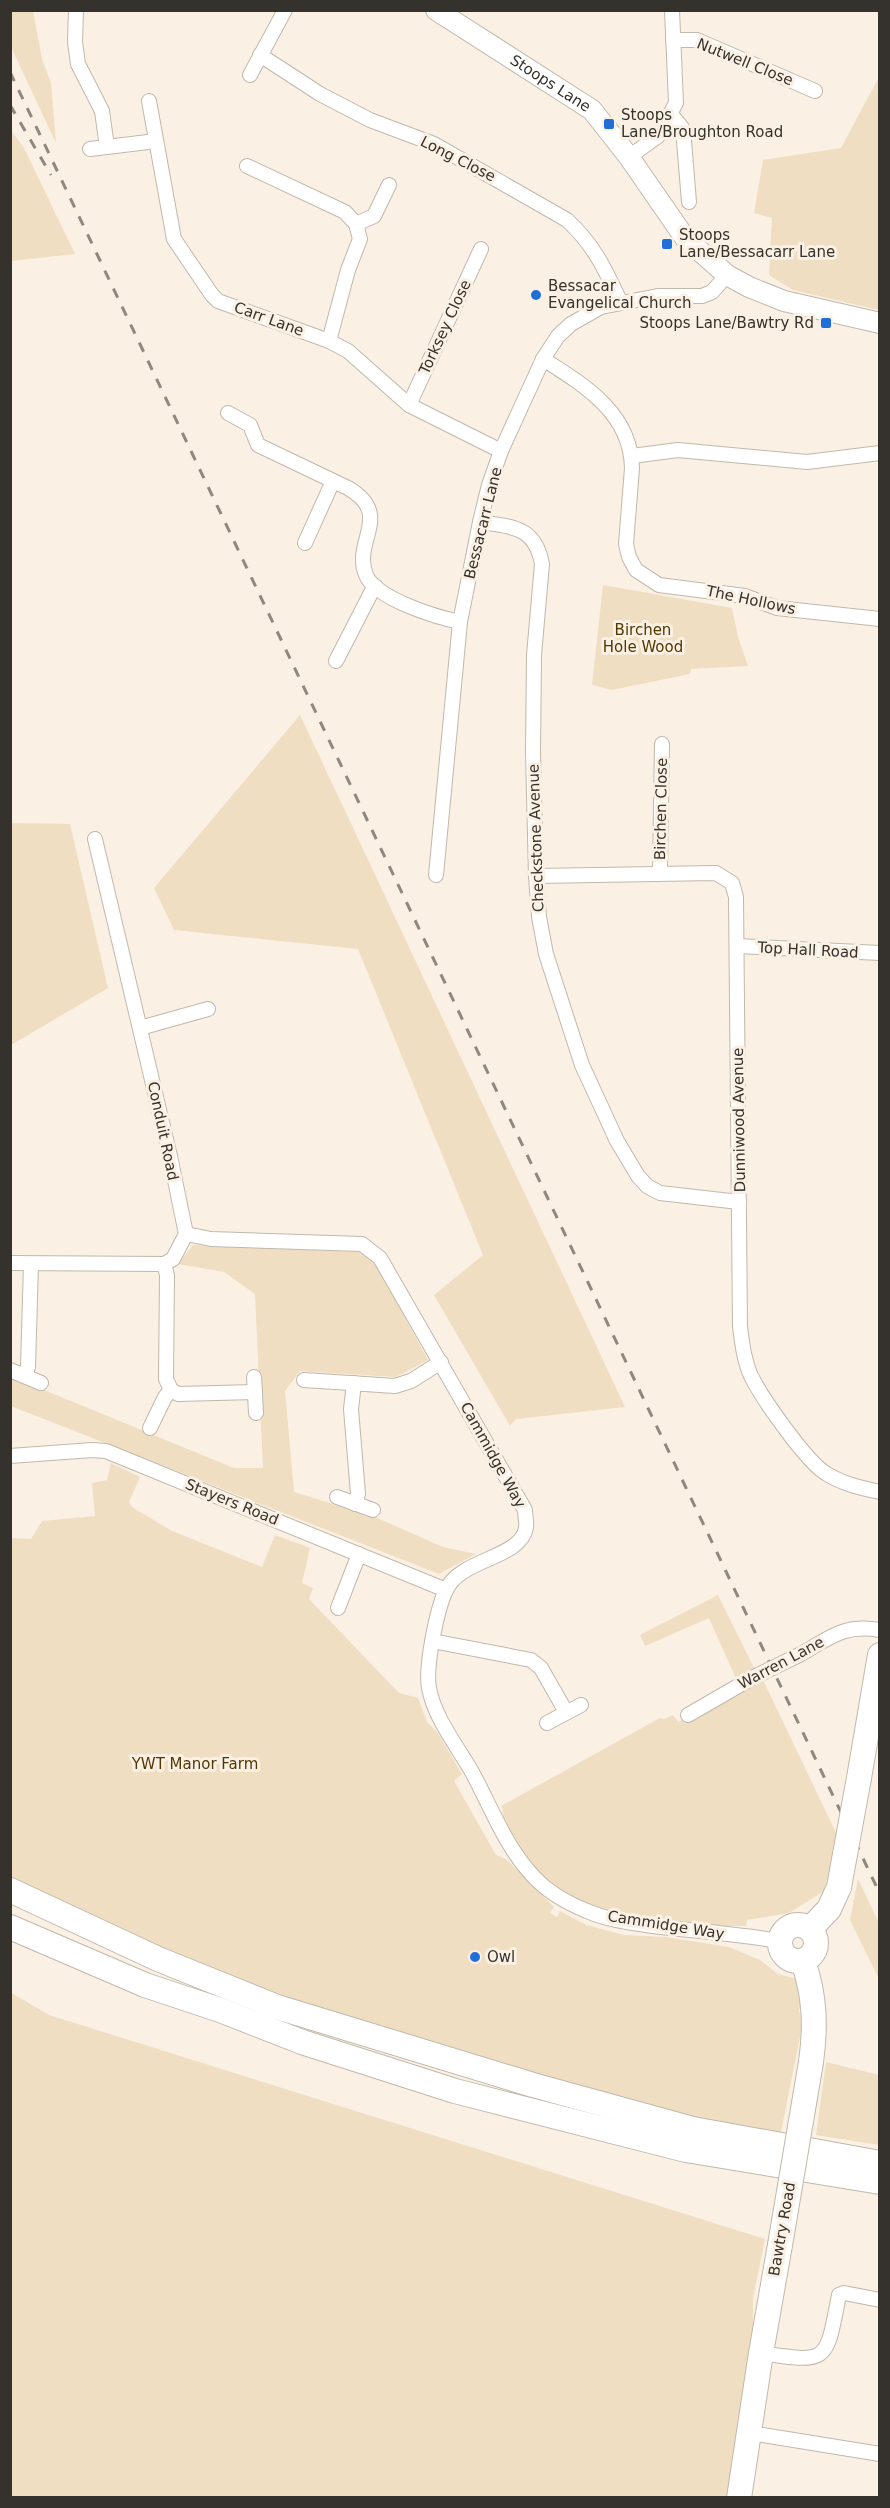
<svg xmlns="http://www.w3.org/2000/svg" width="890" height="2508" font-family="'DejaVu Sans',sans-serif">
	<rect width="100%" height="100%" fill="#faf0e3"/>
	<!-- green -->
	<g fill="#f0dec2">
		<path d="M11,10L33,11L42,59L51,83L56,143L11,47Z"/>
		<path d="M879,77V310L793,290L769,275L772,218L754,213L763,160L841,148Z"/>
		<path d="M10,129L24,148L75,254L11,261Z"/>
		<path d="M603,585L732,608L738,637L748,666L691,669L690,674L612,690L592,685Z"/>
		<path d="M300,715L625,1407L516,1419L510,1426L434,1295L483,1255L358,949L174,930L154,888Z"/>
		<path d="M11,823L70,824L108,988L11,1045Z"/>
		<path d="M193,1245L358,1252L375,1262L428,1360L396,1377L300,1371L285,1391L294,1492L375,1517L443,1547L476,1554L439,1574L11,1406L10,1376L234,1468H263L255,1294L224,1272L178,1264Z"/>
		<path d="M111,1463L140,1477L129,1502L132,1507L172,1531L262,1567L275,1535L310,1548L302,1583L313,1588L309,1599L399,1693L418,1698L427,1722L437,1732L462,1774L454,1781L496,1855L506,1859L554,1907L550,1913L557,1917L560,1911L586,1925L624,1935L666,1937L729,1947L760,1960L778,1974L804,1981L799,2011L803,2022L780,2137L676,2116L400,2039L231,1977L109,1927L11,1880L10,1538L31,1539L42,1521L95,1516L92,1483L107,1480Z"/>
		<path d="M718,1595L761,1682H764L838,1837V1862L826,1881L824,1891L789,1913L747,1920L746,1926C670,1926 593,1924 535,1868C529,1863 522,1858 518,1852C513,1845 506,1832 504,1823C502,1816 505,1813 501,1806L660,1718L664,1719L673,1715L678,1722L742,1692L709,1618L645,1646L640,1635Z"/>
		<path d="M858,1879L879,1923V1979L850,1920Z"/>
		<path d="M10,1992L49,2015L765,2239L753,2298V2330L727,2497H11Z"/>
		<path d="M826,2062L879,2075V2145L816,2135Z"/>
	</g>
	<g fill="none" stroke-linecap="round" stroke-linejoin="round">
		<!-- street casing -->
		<g stroke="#c1b8ab" stroke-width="16">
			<g id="street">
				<path d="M76,10L75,42L78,64L102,111L107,147L156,141"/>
				<path d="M673,40H697L815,91"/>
				<path d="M260,55L320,94L370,120L434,144L567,220C594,245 605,269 620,301"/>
				<path d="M250,75L285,10"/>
				<path d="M149,101L174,239L212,295L218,301L329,341L348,351L409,405L501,451"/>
				<path d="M671,114L683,129L689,202"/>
				<path d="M90,149L107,147"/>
				<path d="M629,157L658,136L676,103L672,10"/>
				<path d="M247,166L345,212L356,224L360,239L348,270L329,341"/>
				<path d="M356,224L374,216L389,185"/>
				<path d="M543,359C584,385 631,413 632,468L626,544L629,557L636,570L659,585L745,596L777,608L880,619"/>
				<path d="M409,405L481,249"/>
				<path d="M228,413L250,425L258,445L348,488C394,515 352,541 366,575C376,599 436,617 460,622"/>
				<path d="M632,456L678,450L807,462L880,453"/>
				<path d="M480,522C512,527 535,526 542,564L534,655L533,752L536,876L539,917L546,954L582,1065L617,1141L638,1176L647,1186L660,1193L739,1202"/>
				<path d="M305,543L333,481"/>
				<path d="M336,661L372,591L376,587"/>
				<path d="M95,839L170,1156L186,1234"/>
				<path d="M660,873L662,744"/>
				<path d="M436,875L460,622L480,522L489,485L501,451L543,359L558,336L571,324L601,307L658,296H702L712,292L727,275"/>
				<path d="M536,876L716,873L732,883L736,897L740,1326C742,1343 744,1360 751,1376C762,1398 807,1463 827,1474C843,1484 861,1488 880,1492"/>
				<path d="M737,946L880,953"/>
				<path d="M140,1028L208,1009"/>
				<path d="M186,1234L211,1239L362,1244L380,1258L525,1510C525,1515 527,1523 526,1528C520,1559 461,1558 446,1590C437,1609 425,1667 429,1688C434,1717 457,1746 472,1772C491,1807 506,1848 534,1877C549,1893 567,1903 587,1911C607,1920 632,1923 653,1926C695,1931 738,1934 779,1941"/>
				<path d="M10,1263L164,1264L173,1259L186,1234"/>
				<path d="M164,1264L167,1275L166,1379L171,1390L178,1394L255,1392"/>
				<path d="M10,1370L41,1383"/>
				<path d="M25,1375L28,1367L31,1264"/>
				<path d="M254,1377L256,1413"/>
				<path d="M304,1380L395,1386L411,1381L441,1362"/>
				<path d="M354,1383L351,1409L358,1494L355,1504"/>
				<path d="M150,1428L165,1397L171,1390"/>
				<path d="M10,1456L92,1450L106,1451L446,1590"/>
				<path d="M337,1497L373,1510"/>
				<path d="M338,1608L359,1554"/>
				<path d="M432,1641L531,1660L541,1668L566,1712"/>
				<path d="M801,1654C831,1637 844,1624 880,1630"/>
				<path d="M688,1715L752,1678"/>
				<path d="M547,1723L581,1705"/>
				<path d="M761,2353C830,2364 826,2361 839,2295L844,2293L880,2300"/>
				<path d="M750,2433L880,2454"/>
			</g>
		</g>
		<!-- secondary casing -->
		<g stroke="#c1b8ab" stroke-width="22">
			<g id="secondary">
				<path id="s1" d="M436,10L592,110L629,157L685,238L727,275L749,287L784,301L880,323"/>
			</g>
		</g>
		<!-- highway casing -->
		<g stroke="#c1b8ab" stroke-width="26">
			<g id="highway">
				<path d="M859,1778L880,1655"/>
				<path d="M10,1890L158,1959L277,2007L533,2085L693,2129L880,2163"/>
				<circle cx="798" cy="1943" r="18"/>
				<path d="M10,1927L145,1985L220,2010L302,2042L455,2091L686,2150L880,2182"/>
				<path d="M810,1929L829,1909L839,1887"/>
				<path d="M803,1961C815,1996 816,2026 811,2062"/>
				<path d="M739,2498L761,2353L780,2245"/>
			</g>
		</g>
		<!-- street -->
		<use href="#street" stroke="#fff" stroke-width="14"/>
		<!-- secondary -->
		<use href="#secondary" stroke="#fff" stroke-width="20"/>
		<!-- highway -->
		<use href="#highway" stroke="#fff" stroke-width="24"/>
		<!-- rail -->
		<g stroke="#8e887f" stroke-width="3" stroke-dasharray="10 10" stroke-linecap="butt">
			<path d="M10,72L880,1894"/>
			<path d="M10,105L51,175"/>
		</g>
		<!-- street-bridge casing -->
		<g stroke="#c1b8ab" stroke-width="16" stroke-linecap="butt">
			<path id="street-bridge" d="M752,1678L801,1654"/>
		</g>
		<!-- highway-bridge casing -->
		<g stroke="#c1b8ab" stroke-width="26" stroke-linecap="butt">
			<g id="highway-bridge">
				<path d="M839,1887L859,1778"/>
				<path d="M780,2245L811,2062"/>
			</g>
		</g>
		<!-- street-bridge -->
		<use href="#street-bridge" stroke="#fff" stroke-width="14"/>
		<!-- highway-bridge -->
		<use href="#highway-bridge" stroke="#fff" stroke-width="24"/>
	</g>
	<!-- markers -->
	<g fill="#206fd9" stroke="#faf0e3" stroke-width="2">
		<rect x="603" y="118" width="12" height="12" rx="3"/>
		<rect x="661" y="238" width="12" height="12" rx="3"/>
		<circle cx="536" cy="295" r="6"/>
		<rect x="820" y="317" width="12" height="12" rx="3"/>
		<circle cx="475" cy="1957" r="6"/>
	</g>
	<g text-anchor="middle" stroke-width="6" stroke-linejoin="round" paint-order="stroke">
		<!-- street labels -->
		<g font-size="15" fill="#35322d" stroke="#faf0e3">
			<text transform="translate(745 62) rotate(22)" y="5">Nutwell Close</text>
			<text dy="5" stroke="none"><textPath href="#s1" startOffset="136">Stoops Lane</textPath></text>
			<text transform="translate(458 159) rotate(27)" y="5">Long Close</text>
			<text transform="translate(269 319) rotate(20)" y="5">Carr Lane</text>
			<text transform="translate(445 327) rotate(-65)" y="5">Torksey Close</text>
			<text transform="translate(483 523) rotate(-76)" y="5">Bessacarr Lane</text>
			<text transform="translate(751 600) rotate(12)" y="5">The Hollows</text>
			<text transform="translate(661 809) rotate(-89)" y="5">Birchen Close</text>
			<text transform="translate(536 838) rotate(-92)" y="5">Checkstone Avenue</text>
			<text transform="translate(808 950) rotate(3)" y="5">Top Hall Road</text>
			<text transform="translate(739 1120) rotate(-91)" y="5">Dunniwood Avenue</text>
			<text transform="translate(163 1131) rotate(78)" y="5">Conduit Road</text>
			<text transform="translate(493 1455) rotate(61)" y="5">Cammidge Way</text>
			<text transform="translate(232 1502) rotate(22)" y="5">Stayers Road</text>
			<text transform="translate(781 1663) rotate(-28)" y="5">Warren Lane</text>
			<text transform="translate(666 1925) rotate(9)" y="5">Cammidge Way</text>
			<text transform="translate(782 2229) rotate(-80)" y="5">Bawtry Road</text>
		</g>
		<!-- poi labels -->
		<g font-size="15" fill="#35322d" stroke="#faf0e3" text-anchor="start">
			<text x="621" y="120">Stoops<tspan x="621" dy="17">Lane/Broughton Road</tspan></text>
			<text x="679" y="240">Stoops<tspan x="679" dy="17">Lane/Bessacarr Lane</tspan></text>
			<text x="548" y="291">Bessacar<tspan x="548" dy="17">Evangelical Church</tspan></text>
			<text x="814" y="328" text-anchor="end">Stoops Lane/Bawtry Rd</text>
			<text x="487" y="1962">Owl</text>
		</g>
		<!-- park labels -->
		<g font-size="15" fill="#533700" stroke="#faf0e3">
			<text x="643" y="635">Birchen<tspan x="643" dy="17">Hole Wood</tspan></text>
			<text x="195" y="1769">YWT Manor Farm</text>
		</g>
	</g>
	<!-- border -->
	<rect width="890" height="2508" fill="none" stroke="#35322d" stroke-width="24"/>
</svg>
